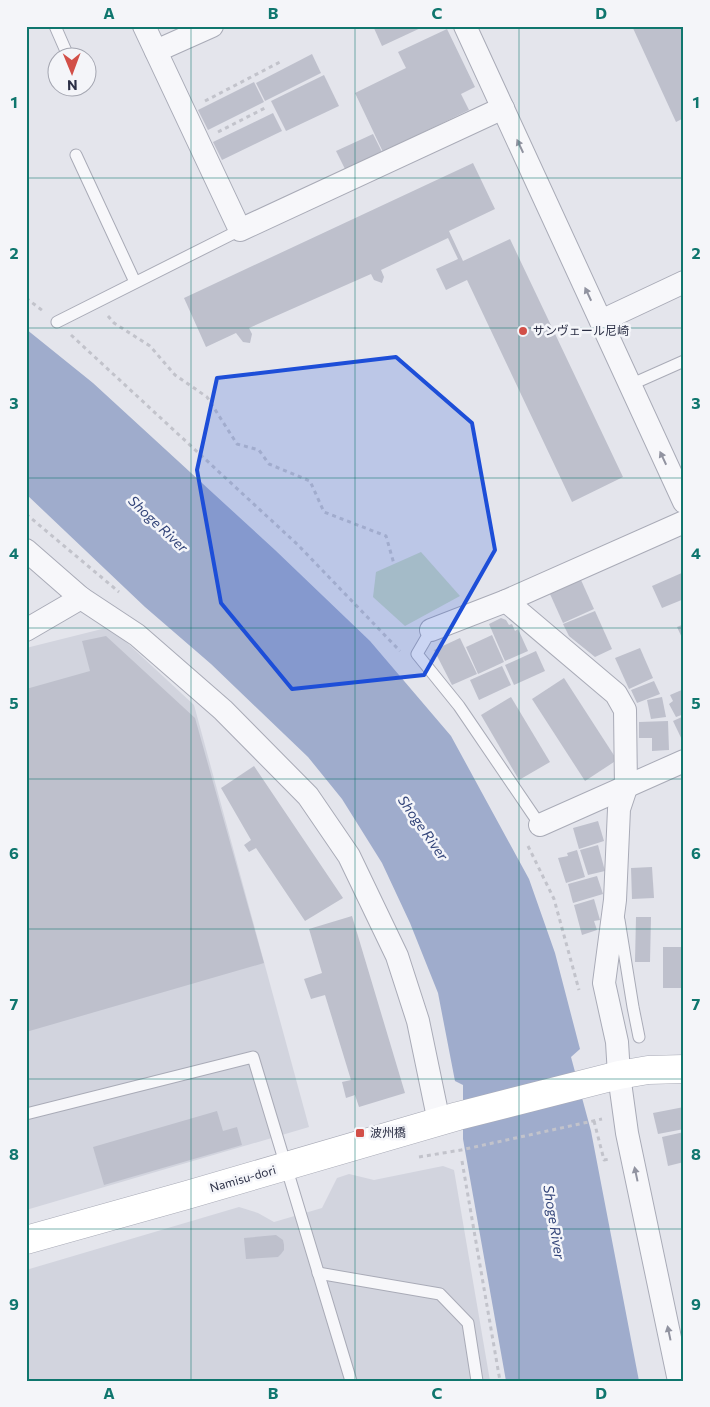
<svg xmlns="http://www.w3.org/2000/svg" width="710" height="1407" font-family="Commissioner,'Noto Sans JP',sans-serif">
	<rect width="100%" height="100%" fill="#e4e5ec"/>
	<!-- built -->
	<g fill="#d2d4de">
		<path d="M110,627L194,705L309,1127L26,1210V648Z"/>
		<path d="M443,1166L454,1170L490,1381H26V1270L239,1207L258,1213L274,1222L322,1208L337,1178L349,1174L374,1180Z"/>
	</g>
	<!-- green -->
	<path fill="#c6d6c5" d="M421,552L460,596L405,626L373,597L376,572Z"/>
	<!-- water -->
	<path fill="#9faccc" d="M26,329L93,383L275,550L370,641L451,736L529,879L555,953L580,1049L571,1057L591,1131L639,1381H506L463,1139V1085L455,1081L438,993L410,923L382,863L342,799L308,757L211,664L145,607L26,494Z"/>
	<!-- building -->
	<g fill="#bec0cc">
		<path d="M373,26H425L382,46Z"/>
		<path d="M632,26H684V118L676,122Z"/>
		<path d="M447,29L475,87L461,94L469,110L383,152L355,93L406,68L398,52Z"/>
		<path d="M312,54L321,73L265,101L256,83Z"/>
		<path d="M324,75L339,106L286,131L271,101Z"/>
		<path d="M254,82L264,102L208,130L198,110Z"/>
		<path d="M273,113L282,131L222,160L213,142Z"/>
		<path d="M373,134L382,152L345,169L336,151Z"/>
		<path d="M473,163L495,209L449,231L463,261L510,239L623,477L572,502L467,280L446,290L436,269L458,259L448,238L381,270L384,277L382,283L374,280L371,274L249,328L252,334L250,343L243,342L236,333L206,347L184,298Z"/>
		<path d="M684,572V599L662,608L652,586Z"/>
		<path d="M581,580L594,609L563,623L550,594Z"/>
		<path d="M595,611L612,649L595,657L569,636L563,624Z"/>
		<path d="M501,618L506,620L509,625L512,624L515,631L518,629L528,651L505,661L489,624Z"/>
		<path d="M684,624V642L677,627Z"/>
		<path d="M492,635L504,662L478,674L466,647Z"/>
		<path d="M106,636L195,718L264,963L26,1032V689L90,671L82,641Z"/>
		<path d="M460,638L477,674L452,685L434,650Z"/>
		<path d="M640,648L653,678L629,689L615,658Z"/>
		<path d="M536,651L545,671L514,685L505,665Z"/>
		<path d="M502,666L511,685L479,700L470,680Z"/>
		<path d="M564,678L617,760L585,781L532,699Z"/>
		<path d="M654,681L660,694L637,703L631,690Z"/>
		<path d="M684,689V714L676,717L669,704L673,701L670,695Z"/>
		<path d="M511,697L550,762L519,780L481,715Z"/>
		<path d="M662,697L666,717L651,719L647,700Z"/>
		<path d="M684,716V744L673,721Z"/>
		<path d="M668,721L669,750L652,751V738H639V722Z"/>
		<path d="M254,766L343,898L305,921L256,848L249,852L244,845L251,840L221,788Z"/>
		<path d="M598,821L604,841L579,849L573,828Z"/>
		<path d="M598,845L605,871L588,875L580,850Z"/>
		<path d="M577,850L585,877L566,883L558,858L568,856L567,853Z"/>
		<path d="M652,867L654,898L632,899L631,868Z"/>
		<path d="M597,876L603,894L573,903L568,884Z"/>
		<path d="M594,899L600,920L594,921L597,930L582,935L574,905Z"/>
		<path d="M352,916L405,1093L359,1107L355,1095L346,1098L342,1082L351,1080L325,995L311,999L304,979L322,973L309,929Z"/>
		<path d="M636,917H651L650,962H635Z"/>
		<rect x="663" y="947" width="21" height="41"/>
		<path d="M684,1107V1129L658,1134L653,1113Z"/>
		<path d="M217,1111L223,1131L237,1127L242,1145L104,1185L93,1147Z"/>
		<path d="M684,1132V1162L668,1166L662,1137Z"/>
		<path d="M276,1235L283,1240L284,1245V1250L281,1254L278,1257L246,1259L244,1238Z"/>
	</g>
	<g fill="none" stroke-linecap="round" stroke-linejoin="round">
		<!-- lane casing -->
		<g stroke="#a9abb7" stroke-width="13">
			<g id="lane">
				<path d="M55,26L69,58"/>
				<path d="M76,155L135,282"/>
				<path d="M57,322L240,230"/>
				<path d="M630,385L684,361"/>
				<path d="M431,630L417,654L459,706L540,825"/>
				<path d="M619,920L633,1007L639,1037"/>
				<path d="M26,1114L253,1057L351,1381"/>
				<path d="M318,1273L440,1294L468,1323L477,1381"/>
			</g>
		</g>
		<!-- street casing -->
		<g stroke="#a9abb7" stroke-width="24">
			<g id="street">
				<path d="M144,26L240,230L503,108"/>
				<path d="M465,26L684,502"/>
				<path d="M156,51L212,26"/>
				<path d="M601,321L684,282"/>
				<path d="M26,550L81,598L137,635L223,710L308,796L349,856L397,956L418,1021L439,1122"/>
				<path d="M506,601L616,694L625,710L626,788L619,809L615,900L604,983L617,1042L619,1075L627,1133L679,1381"/>
				<path d="M26,630L81,598"/>
				<path d="M431,630L506,601L684,522"/>
				<path d="M540,825L684,761"/>
			</g>
		</g>
		<!-- secondary casing -->
		<g stroke="#a9abb7" stroke-width="29">
			<path id="secondary" d="M26,1240L187,1195L458,1116L619,1075L648,1070L684,1069"/>
		</g>
		<!-- path -->
		<g stroke="#c2c3cb" stroke-width="3" stroke-dasharray="4 4" stroke-linecap="butt">
			<path d="M205,101L280,62"/>
			<path d="M218,132L267,107"/>
			<path d="M26,298L43,311"/>
			<path d="M108,316L114,323L150,346L175,375L207,397L237,444L259,450L269,464L310,481L324,512L386,536L394,564"/>
			<path d="M71,335L298,545L400,651"/>
			<path d="M26,514L119,592"/>
			<path d="M528,846L554,899L579,990"/>
			<path d="M594,1121L604,1160L610,1159"/>
			<path d="M419,1157L461,1150L602,1119"/>
			<path d="M462,1161L500,1381"/>
		</g>
		<!-- lane -->
		<use href="#lane" stroke="#f7f7fa" stroke-width="11"/>
		<!-- street -->
		<use href="#street" stroke="#f7f7fa" stroke-width="22"/>
		<!-- secondary -->
		<use href="#secondary" stroke="#fff" stroke-width="28"/>
	</g>
	<!-- one-way arrows -->
	<defs><path id="oneway-solid" d="M-6-.8H1V-3.2L6.5 0L1 3.2V.8H-6Z" transform="scale(1.25)"/></defs>
	<g fill="#9193a0">
		<use href="#oneway-solid" transform="translate(520 146) rotate(-115)"/>
		<use href="#oneway-solid" transform="translate(588 294) rotate(-115)"/>
		<use href="#oneway-solid" transform="translate(663 458) rotate(-115)"/>
		<use href="#oneway-solid" transform="translate(636 1174) rotate(-102)"/>
		<use href="#oneway-solid" transform="translate(669 1333) rotate(-102)"/>
	</g>
	<!-- marked area -->
	<path fill="#1d4ed8" fill-opacity="0.2" stroke="#1d4ed8" stroke-width="4" stroke-linejoin="round" d="M396,357L472,423L495,550L424,675L292,689L221,603L197,470L217,378Z"/>
	<!-- grid -->
	<path fill="none" stroke="#0f766e" stroke-width="1" stroke-opacity="0.55" d="M191,26V1381M355,26V1381M519,26V1381M26,178H684M26,328H684M26,478H684M26,628H684M26,779H684M26,929H684M26,1079H684M26,1229H684"/>
	<!-- markers -->
	<g fill="#d24f48" stroke="#f4f5f9" stroke-width="2">
		<circle cx="523" cy="331" r="5"/>
		<rect x="355" y="1128" width="10" height="10" rx="2.5"/>
	</g>
	<g text-anchor="middle" stroke-width="5" stroke-linejoin="round" paint-order="stroke">
		<!-- poi labels -->
		<g font-size="12" fill="#2b2f45" stroke="#f4f5f9" text-anchor="start">
			<text x="533" y="335">サンヴェール尼崎</text>
			<text x="370" y="1137">波州橋</text>
		</g>
		<!-- street labels -->
		<g font-size="12" fill="#2b2f45" stroke="#f4f5f9">
			<text transform="translate(243 1179) rotate(-16)" y="4">Namisu-dori</text>
		</g>
		<!-- water labels -->
		<g font-size="14" font-style="italic" fill="#33457a" stroke="#f4f5f9">
			<text transform="translate(158 524) rotate(43)" y="5">Shoge River</text>
			<text transform="translate(423 828) rotate(55)" y="5">Shoge River</text>
			<text transform="translate(554 1222) rotate(81)" y="5">Shoge River</text>
		</g>
	</g>
	<!-- border -->
	<rect width="710" height="1407" fill="none" stroke="#f4f5f9" stroke-width="55"/>
	<!-- north arrow -->
	<g transform="translate(72 72) rotate(179)"><circle r="24" fill="#f4f5f9" stroke="#a4a6b1"/>
	<path d="M0-4L9 19L0 12L-9 19Z" fill="#d24f48"/>
	<text y="-8" font-size="14" font-weight="bold" text-anchor="middle" fill="#2b2f45">N</text>
	</g>
	<rect x="28" y="28" width="654" height="1352" fill="none" stroke="#0f766e" stroke-width="2"/>
	<g font-size="16" text-anchor="middle" font-weight="bold" fill="#0f766e">
		<text x="109" y="19">A</text>
		<text x="273" y="19">B</text>
		<text x="437" y="19">C</text>
		<text x="601" y="19">D</text>
		<text x="14" y="108">1</text>
		<text x="696" y="108">1</text>
		<text x="14" y="259">2</text>
		<text x="696" y="259">2</text>
		<text x="14" y="409">3</text>
		<text x="696" y="409">3</text>
		<text x="14" y="559">4</text>
		<text x="696" y="559">4</text>
		<text x="14" y="709">5</text>
		<text x="696" y="709">5</text>
		<text x="14" y="859">6</text>
		<text x="696" y="859">6</text>
		<text x="14" y="1010">7</text>
		<text x="696" y="1010">7</text>
		<text x="14" y="1160">8</text>
		<text x="696" y="1160">8</text>
		<text x="14" y="1310">9</text>
		<text x="696" y="1310">9</text>
		<text x="109" y="1399">A</text>
		<text x="273" y="1399">B</text>
		<text x="437" y="1399">C</text>
		<text x="601" y="1399">D</text>
	</g>
</svg>
